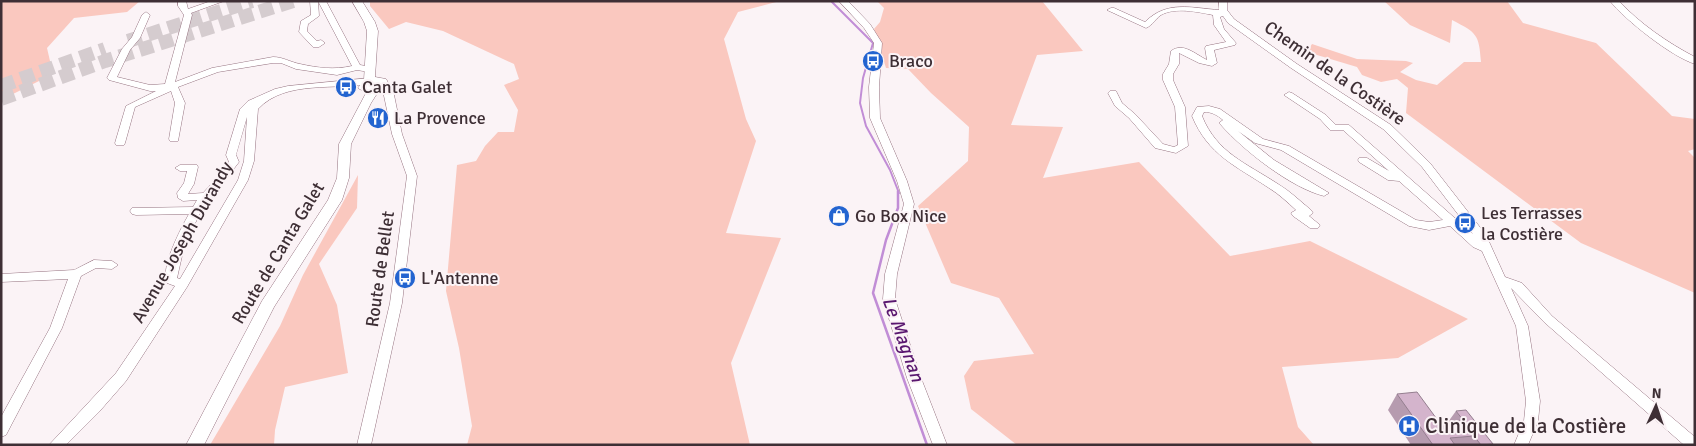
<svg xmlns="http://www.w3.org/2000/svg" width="1696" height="446" font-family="Signika,sans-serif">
	<rect width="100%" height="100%" fill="#fbf3f6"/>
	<!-- green -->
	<g fill="#fac8bf">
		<path d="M1,1H140L127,12L74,18L47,48L53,74L1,100Z"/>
		<path d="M370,1H780L738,12L724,39L746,119L756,141L726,233L781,238L731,363L750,445H467L472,426L459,348L446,291L457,165L476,161L485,146L498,132H514L518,110L504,85L519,79L514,64L443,31L406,22L389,29L370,6Z"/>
		<path d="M877,1H1042L1083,51L1037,55L1011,125L1063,127L1043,178L1139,162L1230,256L1310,241L1468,319L1398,358L1282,367L1298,427L1314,445H1017L971,409L964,376L974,361L1034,354L999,298L951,283L918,206L968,161L969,127L931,93L908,69L886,68L874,29L880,22L884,8Z"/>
		<path d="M1384,1H1507L1523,23L1596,43L1672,116L1695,119V149L1688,151L1695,158V293L1581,243L1406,113L1408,88L1397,79L1381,82L1362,75L1357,67L1307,52L1312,44L1357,59L1406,61L1413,63L1400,72L1416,80L1437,85L1464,62H1481C1479,34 1477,33 1452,20L1450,43L1410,25Z"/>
		<path d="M358,175L357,208L319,264L337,305L348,373L285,387L275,430L274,445H210L280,326L303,275Z"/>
	</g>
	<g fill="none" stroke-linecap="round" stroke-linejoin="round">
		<!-- stream-far1 -->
		<path stroke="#c18dd6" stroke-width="2" d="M831,1L873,43L863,78L860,103L866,126L890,170L899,193"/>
		<!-- stream -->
		<path stroke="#c18dd6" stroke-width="2.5" d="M898,191V208L886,240L873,293L927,445"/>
		<!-- highway-tunnel -->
		<g stroke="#d5cccf" stroke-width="14" stroke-dasharray="14 7" stroke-linecap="butt">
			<path d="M128,41L252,1"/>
			<path d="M1,86L105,49"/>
			<path d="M1,99L105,61L293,1"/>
		</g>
		<!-- minor casing -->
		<g stroke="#967381" stroke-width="1">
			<g id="minor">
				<path d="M178,1H186L188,9L211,1H224L191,13L192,15L175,82L212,68L273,57C283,57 290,62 300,64C318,68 334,70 352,66L318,1L319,16L308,24L307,31L317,41L321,40L325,43L319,47H313L299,32L301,21L311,15L310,1H326L360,65L372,67L374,69L369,72L357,70L337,75L296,69L281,63H273L218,72L178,87L185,103L178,141H170L169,139L175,103L171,91L135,107L125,143L124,145H116L115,143L126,106L156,91H150L109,80L107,78L122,49L132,37L142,15L146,12L150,15L140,38L130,50L117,77L150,85L165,84L184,15L178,6Z"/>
				<path d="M839,1H848L870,24L882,43L879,87L880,118L907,181L914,204L897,274L895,299L921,378L947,445H933L907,378L883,299L885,274L904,204L897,181L870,118L869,87L874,43L864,28Z"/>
				<path d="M1219,1H1227V10L1234,19L1297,64L1391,125L1430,163L1486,235L1505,277L1522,283L1552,316L1695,437V445H1684L1544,322L1511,288L1528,326L1540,401L1538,421L1528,445H1514L1524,421L1526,401L1516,326L1482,251L1473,247L1450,226L1429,230L1409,226L1281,150L1255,143L1238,131L1274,160L1329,193L1324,196C1291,188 1243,150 1221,125L1219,123L1223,120C1217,115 1212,112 1204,112L1202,116C1217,153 1246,163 1278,184C1290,191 1300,201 1311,210L1313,213L1309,216L1320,225L1318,228H1310L1293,216L1291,213L1296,210C1287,202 1279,194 1269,188C1236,166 1208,155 1192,116L1197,107L1209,106L1220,109L1263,139L1289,146L1416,220L1429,222L1443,220L1399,181L1388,180L1359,162L1358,160L1359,158H1367L1389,171L1343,130H1330L1320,119L1284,95L1289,92L1292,93L1326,115L1336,125H1349L1473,234L1422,167L1383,129L1291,68L1228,23L1223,16L1220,17L1224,29L1236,43L1235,45L1214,50L1217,63L1212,66L1199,63L1179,53V64L1173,74V80L1185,107L1188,146L1176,153L1155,148L1129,118L1115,106L1108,93L1110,91H1116L1122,103L1135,114L1163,144L1174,147L1178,145L1175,107L1163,80V74L1169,64L1171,51C1183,42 1195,54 1207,60L1205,48L1206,46L1226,42L1214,25L1213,15C1198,12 1175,7 1161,15C1155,19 1153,25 1146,28L1107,10L1111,8H1114L1145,22C1167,0 1191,8 1219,10Z"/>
				<path d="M1610,1H1619C1639,23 1668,43 1695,57V64C1672,57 1625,20 1610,1Z"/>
				<path d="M370,78L373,79V83C336,91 286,79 258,109L254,161L248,180L187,287L126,381L99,412L66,445H49L116,373L175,286L167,283C160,268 181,228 189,214L136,215L132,214L130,211L132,208L193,207L197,200L183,201L178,198L177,193L184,183L187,171H180L175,168L180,165H197L198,167L194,184L188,194L203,193L218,177L229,162L226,155L240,109L248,101L275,89L288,86ZM247,117L244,161L238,180L180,279L177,278L184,247L200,213L239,162L236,155Z"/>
				<path d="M383,82L386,83L393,90L402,134L417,176L402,303L371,445H357L390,303L407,176L392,134L383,91L378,85Z"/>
				<path d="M94,260L112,261L118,265L112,269L96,268L81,276L62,328L6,435L1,437V417L50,328L68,279L1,282V274L74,270Z"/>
			</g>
		</g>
		<!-- major casing -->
		<g stroke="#967381" stroke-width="1">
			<path id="major" d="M352,1H362L375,22L378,31L375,77L386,79L389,84L378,92L371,103L351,144L349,178L342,200L274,307L204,445H186L262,301L328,200L337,178L339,144L366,93L358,88L364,80L367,31L364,22Z"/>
		</g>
		<!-- minor -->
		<use href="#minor" fill="#fff" fill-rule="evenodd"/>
		<!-- major -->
		<use href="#major" fill="#fff" fill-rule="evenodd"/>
	</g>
	<!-- wall -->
	<path fill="#b69baf" d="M1397,394L1439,422H1448L1456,411L1493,445H1411L1388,410Z"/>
	<!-- building -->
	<path fill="#d4b4cc" stroke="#947e8f" d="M1417,392L1439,422L1463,420L1456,411L1466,410L1493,444L1481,445L1474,436L1450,438L1455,445H1433L1397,394Z"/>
	<!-- icons -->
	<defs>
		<g id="bus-disc" transform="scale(1.125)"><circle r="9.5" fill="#2364d0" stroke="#fbf3f6"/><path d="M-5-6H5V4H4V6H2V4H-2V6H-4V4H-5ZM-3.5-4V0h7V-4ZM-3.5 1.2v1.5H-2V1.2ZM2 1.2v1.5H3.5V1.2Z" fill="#fff"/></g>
		<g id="restaurant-disc" transform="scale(1.125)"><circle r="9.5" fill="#2364d0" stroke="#fbf3f6"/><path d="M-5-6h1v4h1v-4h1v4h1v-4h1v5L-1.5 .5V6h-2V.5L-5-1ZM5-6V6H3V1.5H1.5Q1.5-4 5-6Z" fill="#fff"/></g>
		<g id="shop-disc" transform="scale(1.125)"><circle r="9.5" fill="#2364d0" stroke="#fbf3f6"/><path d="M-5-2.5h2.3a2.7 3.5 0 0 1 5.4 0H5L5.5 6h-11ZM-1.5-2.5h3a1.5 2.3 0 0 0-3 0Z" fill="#fff"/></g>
		<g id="hospital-disc" transform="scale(1.125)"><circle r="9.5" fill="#2364d0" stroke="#fbf3f6"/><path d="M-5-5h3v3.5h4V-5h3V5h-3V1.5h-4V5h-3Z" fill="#fff"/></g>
	</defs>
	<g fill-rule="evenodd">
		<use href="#bus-disc" x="873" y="61"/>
		<use href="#bus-disc" x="346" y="87"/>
		<use href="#restaurant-disc" x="378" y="118"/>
		<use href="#shop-disc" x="839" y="216"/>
		<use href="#bus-disc" x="1465" y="223"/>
		<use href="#bus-disc" x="405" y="278"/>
		<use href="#hospital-disc" x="1409" y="426"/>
	</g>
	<g text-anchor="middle" stroke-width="4" stroke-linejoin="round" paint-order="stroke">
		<!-- poi labels -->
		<g font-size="18" fill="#3e2f35" stroke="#fbf3f6" text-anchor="start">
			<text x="889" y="67">Braco</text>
			<text x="362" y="93">Canta Galet</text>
			<text x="394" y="124">La Provence</text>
			<text x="1481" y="219">Les Terrasses<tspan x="1481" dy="21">la Costière</tspan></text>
			<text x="855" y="222">Go Box Nice</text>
			<text x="421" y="284">L'Antenne</text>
		</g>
		<!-- street labels -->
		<g font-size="18" fill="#3e2f35" stroke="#fbf3f6">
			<text transform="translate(1335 73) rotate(35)" y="6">Chemin de la Costière</text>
			<text transform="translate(182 242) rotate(-60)" y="6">Avenue Joseph Durandy</text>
			<text transform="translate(278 253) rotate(-59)" y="6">Route de Canta Galet</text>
			<text transform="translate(380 269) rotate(-82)" y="6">Route de Bellet</text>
		</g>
		<!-- water labels -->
		<g font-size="19" font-style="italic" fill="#59176f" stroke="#fbf3f6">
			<text transform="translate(904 339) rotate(70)" y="7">Le Magnan</text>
		</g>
		<!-- near-poi labels -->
		<g font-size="21" fill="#3e2f35" stroke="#fbf3f6" text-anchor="start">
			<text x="1425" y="433">Clinique de la Costière</text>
		</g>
	</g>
	<!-- border -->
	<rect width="1696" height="446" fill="none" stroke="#3e2f35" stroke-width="5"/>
	<!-- north arrow -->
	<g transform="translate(1656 406) rotate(3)" stroke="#fbf3f6" stroke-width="4" paint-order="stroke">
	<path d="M0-4L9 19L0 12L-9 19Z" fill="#3e2f35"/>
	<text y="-8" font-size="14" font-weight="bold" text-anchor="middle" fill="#3e2f35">N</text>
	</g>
</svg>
